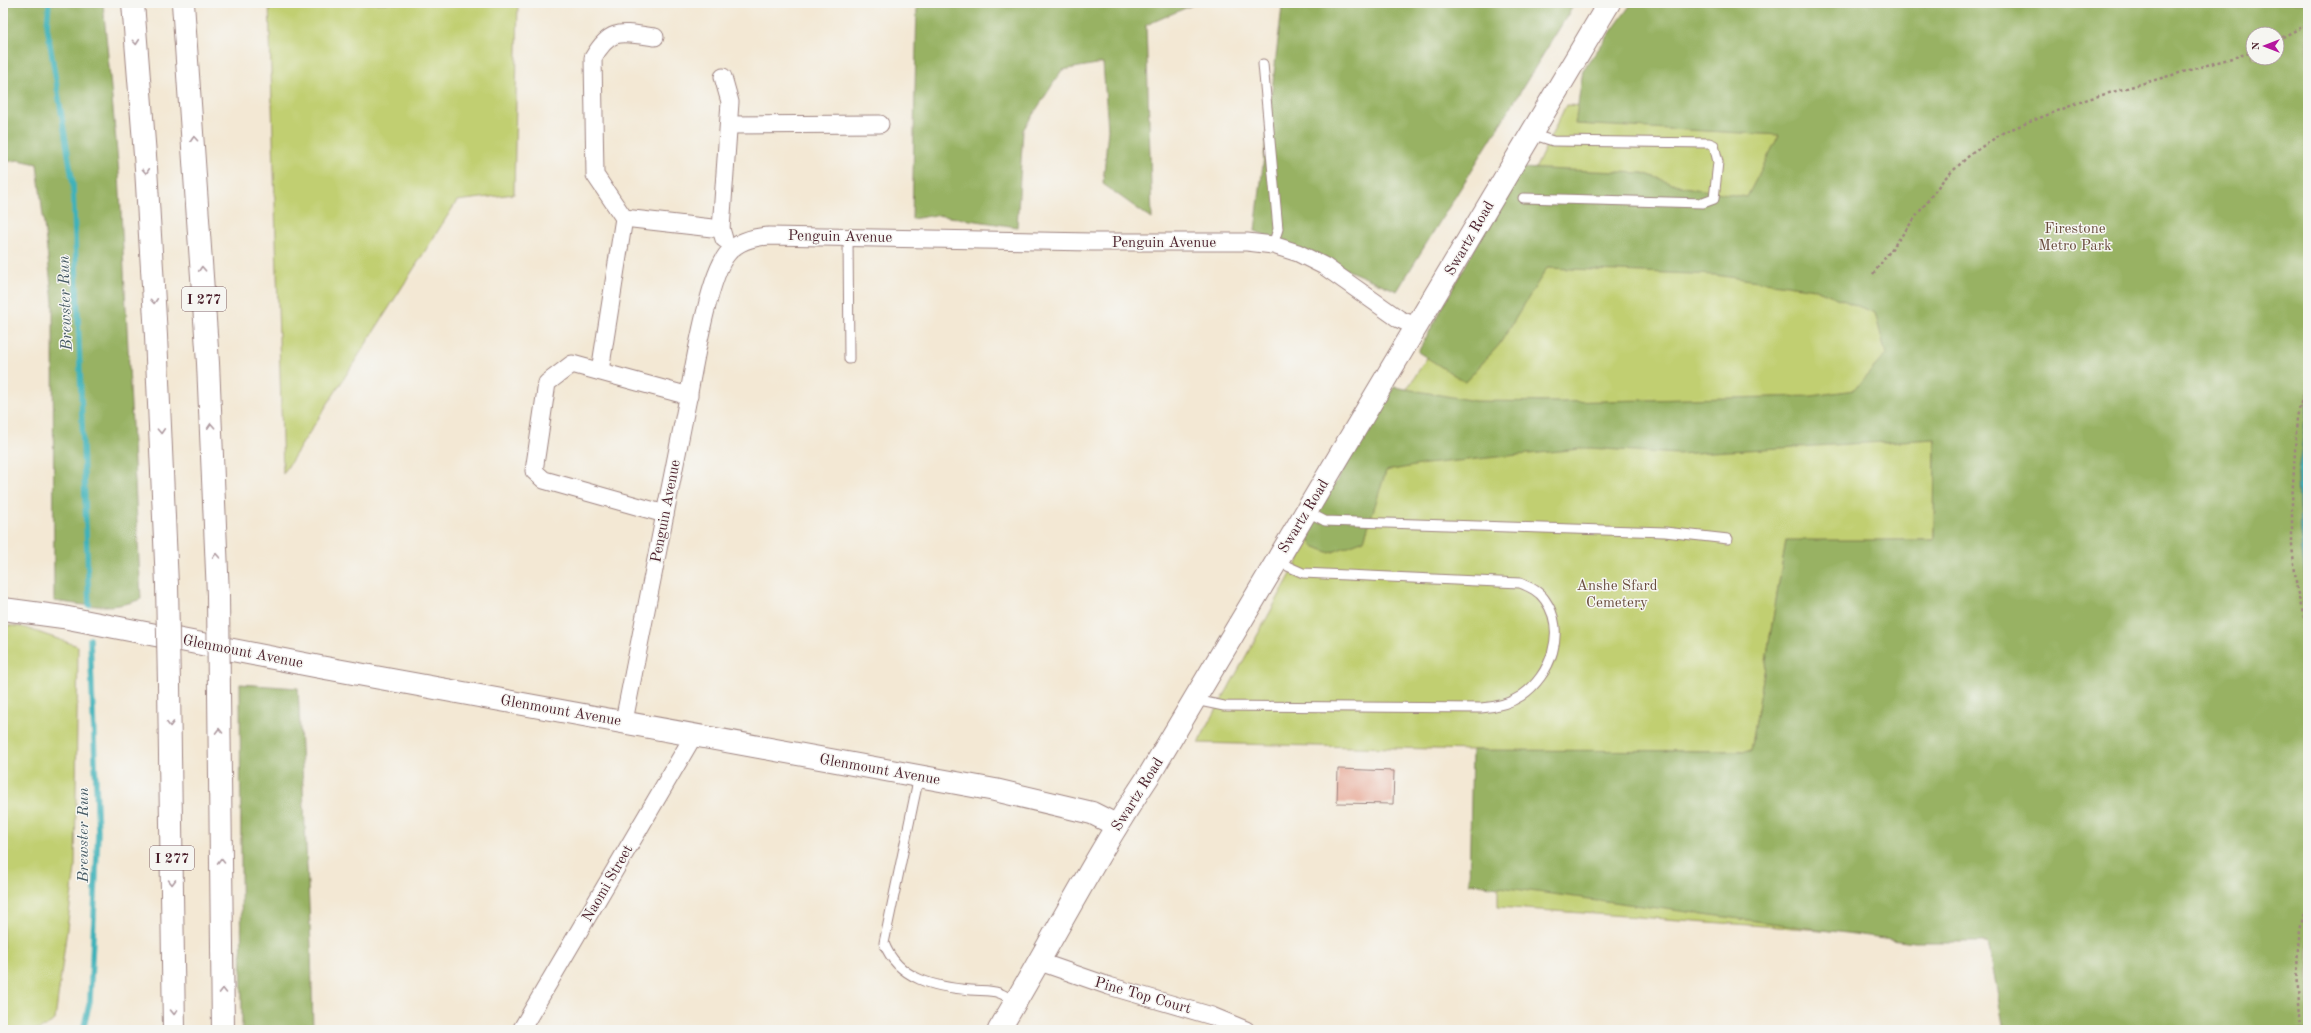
<svg xmlns="http://www.w3.org/2000/svg" width="2311" height="1033" font-family="'Old Standard TT',serif">
	<rect width="100%" height="100%" fill="#f6f6f2"/>
	<filter id="ink" filterUnits="userSpaceOnUse"><feTurbulence type="fractalNoise" baseFrequency=".025" numOctaves="2"/><feDisplacementMap in="SourceGraphic" scale="8" xChannelSelector="R" yChannelSelector="G"/><feConvolveMatrix kernelMatrix="1 2 1 2 8 2 1 2 1" color-interpolation-filters="sRGB"/></filter>
	<filter id="wash" filterUnits="userSpaceOnUse"><feTurbulence type="fractalNoise" baseFrequency=".012" numOctaves="4" result="noise"/><feDisplacementMap in="SourceGraphic" scale="16" xChannelSelector="R" yChannelSelector="G"/><feGaussianBlur stdDeviation="0.9" result="paint"/><feColorMatrix in="noise" values="0 0 0 0 0 0 0 0 0 0 0 0 0 0 0 0 0 1.4 0 .05"/><feComposite in="paint" operator="in"/></filter>
	<g filter="url(#wash)">
		<rect width="100%" height="100%" fill="#f3e8d4"/>
		<!-- green -->
		<g fill="#c1cf71" stroke="#86774e" fill-rule="evenodd">
			<path d="M269,3H518L514,194L457,201L283,474Z"/>
			<path d="M2308,3V1030H2005L1988,942L1498,907V764H1762L1943,545L1935,439L1934,540L1786,541L1751,751H1512L1198,743L1361,447L1374,441L1506,233L1773,242ZM2253,34H2277V58H2253Z"/>
			<path d="M1566,105L1813,116L1763,235L1508,225Z"/>
			<path d="M3,625L23,627L78,646L75,868L55,1020L39,1030H3Z"/>
		</g>
		<!-- forest -->
		<g fill="#98b263" stroke="#716847" fill-rule="evenodd">
			<path d="M3,3H103L119,173L141,599C111,611 85,605 54,601L53,302L37,164L19,160L3,162Z"/>
			<path d="M917,3H1197L1146,25L1152,219L1103,184L1108,129L1103,63L1062,70L1023,130L1017,227L936,215L912,219Z"/>
			<path d="M1265,3H1575L1397,291L1255,231L1282,7Z"/>
			<path d="M1632,3H2308V1030H2004L1988,942H1914L1469,883L1472,750L1751,751L1786,540H1934L1935,439L1677,454L1590,448L1426,464L1386,471L1364,540L1330,553L1313,546L1306,531L1394,387L1475,401L1562,402L1812,396L1854,390L1886,354L1875,313L1815,289L1715,275L1547,268L1499,345L1465,382L1418,352L1519,168L1643,173L1684,187L1747,197L1779,135L1575,124L1583,70ZM2253,34H2277V58H2253Z"/>
			<path d="M240,684L298,688L311,945L313,1030H242Z"/>
		</g>
		<!-- water -->
		<path fill="#41b2b9" stroke="#466872" d="M2308,402V604L2300,533L2298,473Z"/>
		<g fill="none" stroke-linecap="round" stroke-linejoin="round">
			<!-- stream -->
			<g stroke="#41b2b9" stroke-width="5.5">
				<path d="M49,3L47,26L73,184L89,605"/>
				<path d="M83,1030L90,1001L98,832L90,639"/>
			</g>
		</g>
		<g id="blocks">
			<!-- building -->
			<path fill="#e4927c" d="M1338,769L1394,771L1393,804L1337,803Z"/>
		</g>
	</g>
	<g filter="url(#ink)">
		<use href="#blocks" fill-opacity="0" stroke="#9e8480" stroke-width="1"/>
		<g fill="none" stroke-linecap="round" stroke-linejoin="round">
			<!-- lane casing -->
			<g stroke="#9e8480" stroke-width="11">
				<g id="lane">
					<path d="M1263,64L1278,229L1273,245"/>
					<path d="M1523,198L1703,203L1714,199L1718,162L1714,145L1709,143L1553,141L1531,134"/>
					<path d="M848,237L849,359"/>
					<path d="M1306,511L1325,521L1665,532L1728,539"/>
					<path d="M1195,700L1224,706L1481,708C1495,707 1509,704 1521,696C1551,676 1567,631 1545,600C1539,591 1530,587 1520,583L1303,573L1276,561"/>
					<path d="M919,776L884,943C898,980 936,987 971,990C980,991 991,990 999,993C1005,995 1010,999 1015,1001"/>
				</g>
			</g>
			<!-- street casing -->
			<g stroke="#9e8480" stroke-width="19">
				<g id="street">
					<path d="M729,125L880,124"/>
					<path d="M624,218L721,229L724,239"/>
					<path d="M721,229L730,102L723,77"/>
					<path d="M600,371L624,218L595,175L593,58C611,26 623,33 655,37"/>
					<path d="M665,514L544,480L534,471L547,383L572,364L689,396"/>
					<path d="M624,721C645,613 667,506 688,398C694,366 709,274 728,253C738,241 754,237 769,236L1092,242H1247L1273,245L1298,253L1324,266L1399,319L1415,326"/>
					<path d="M1040,962L1109,986L1212,1016L1246,1030"/>
					<path d="M521,1030L694,735"/>
				</g>
			</g>
			<!-- secondary casing -->
			<g stroke="#9e8480" stroke-width="24">
				<g id="secondary">
					<path d="M3,609L63,617L320,667L995,790L1092,813L1116,825"/>
					<path d="M999,1030C1050,945 1095,856 1150,774L1609,3"/>
				</g>
			</g>
			<!-- highway casing -->
			<g stroke="#9e8480" stroke-width="24">
				<g id="highway">
					<path d="M133,3L146,168L156,336L167,585"/>
					<path d="M183,3L208,363L218,595"/>
					<path d="M169,685L174,1030"/>
					<path d="M219,693L223,1030"/>
				</g>
			</g>
			<!-- path -->
			<g stroke="#9e8480" stroke-width="2.5" stroke-dasharray="3 3" stroke-linecap="butt">
				<path d="M2304,26L2308,24"/>
				<path d="M2277,40L2304,26L2308,40"/>
				<path d="M1873,274L1944,179L1971,154L2004,132L2088,99L2253,52"/>
				<path d="M2308,378L2297,417L2292,502V546L2297,590L2308,633"/>
				<path d="M2301,1030C2298,987 2292,943 2308,902"/>
			</g>
			<!-- lane -->
			<use href="#lane" stroke="#fff" stroke-width="9"/>
			<!-- street -->
			<use href="#street" stroke="#fff" stroke-width="17"/>
			<!-- secondary -->
			<use href="#secondary" stroke="#fff" stroke-width="22"/>
			<!-- highway -->
			<use href="#highway" stroke="#fff" stroke-width="22"/>
			<!-- highway-bridge casing -->
			<g stroke="#9e8480" stroke-width="24" stroke-linecap="butt">
				<g id="highway-bridge">
					<path d="M167,585L169,685"/>
					<path d="M218,595L219,693"/>
				</g>
			</g>
			<!-- highway-bridge -->
			<use href="#highway-bridge" stroke="#fff" stroke-width="22"/>
		</g>
		<!-- one-way arrows -->
		<defs><path id="oneway-chevron" d="M-2-3.5L2.5 0L-2 3.5" fill="none" stroke-width="1.6" stroke-linecap="round" stroke-linejoin="round"/></defs>
		<g stroke="#ae9aa0">
			<use href="#oneway-chevron" transform="translate(136 42) rotate(85)"/>
			<use href="#oneway-chevron" transform="translate(194 139) rotate(-94)"/>
			<use href="#oneway-chevron" transform="translate(146 171) rotate(86)"/>
			<use href="#oneway-chevron" transform="translate(202 269) rotate(-93)"/>
			<use href="#oneway-chevron" transform="translate(154 301) rotate(86)"/>
			<use href="#oneway-chevron" transform="translate(211 426) rotate(-93)"/>
			<use href="#oneway-chevron" transform="translate(161 431) rotate(87)"/>
			<use href="#oneway-chevron" transform="translate(216 556) rotate(-93)"/>
			<use href="#oneway-chevron" transform="translate(170 724) rotate(89)"/>
			<use href="#oneway-chevron" transform="translate(219 731) rotate(-91)"/>
			<use href="#oneway-chevron" transform="translate(221 861) rotate(-91)"/>
			<use href="#oneway-chevron" transform="translate(172 882) rotate(89)"/>
			<use href="#oneway-chevron" transform="translate(223 991) rotate(-91)"/>
			<use href="#oneway-chevron" transform="translate(174 1012) rotate(89)"/>
		</g>
	</g>
	<g text-anchor="middle" stroke-width="3" stroke-linejoin="round" paint-order="stroke">
		<!-- shield labels -->
		<g fill="#f6f6f2" stroke="#7e6067" stroke-width="1">
			<rect x="182" y="287" width="44" height="24" rx="3"/>
			<rect x="150" y="846" width="44" height="24" rx="3"/>
		</g>
		<g font-size="14" font-weight="bold" fill="#4a1f2b">
			<text x="204" y="304">I 277</text>
			<text x="172" y="863">I 277</text>
		</g>
		<!-- park labels -->
		<g font-size="15" fill="#684b3c" stroke="#f6f6f2">
			<text x="2075" y="233">Firestone<tspan x="2075" dy="17">Metro Park</tspan></text>
			<text x="1617" y="590">Anshe Sfard<tspan x="1617" dy="17">Cemetery</tspan></text>
		</g>
		<!-- street labels -->
		<g font-size="15" fill="#4a1f2b" stroke="#f6f6f2">
			<text transform="translate(840 236) rotate(1)" y="5">Penguin Avenue</text>
			<text transform="translate(1469 238) rotate(-60)" y="5">Swartz Road</text>
			<text x="1164" y="247">Penguin Avenue</text>
			<text transform="translate(665 511) rotate(-79)" y="5">Penguin Avenue</text>
			<text transform="translate(1303 516) rotate(-59)" y="5">Swartz Road</text>
			<text transform="translate(243 651) rotate(11)" y="5">Glenmount Avenue</text>
			<text transform="translate(561 710) rotate(10)" y="5">Glenmount Avenue</text>
			<text transform="translate(880 769) rotate(10)" y="5">Glenmount Avenue</text>
			<text transform="translate(1137 794) rotate(-58)" y="5">Swartz Road</text>
			<text transform="translate(607 883) rotate(-60)" y="5">Naomi Street</text>
			<text transform="translate(1143 995) rotate(16)" y="5">Pine Top Court</text>
		</g>
		<!-- water labels -->
		<g font-size="16" font-style="italic" fill="#465a64" stroke="#f6f6f2">
			<text transform="translate(64 303) rotate(-92)" y="6">Brewster Run</text>
			<text transform="translate(82 835) rotate(-90)" y="6">Brewster Run</text>
		</g>
	</g>
	<!-- margin -->
	<rect width="2311" height="1033" fill="none" stroke="#f6f6f2" stroke-width="16"/>
	<!-- north arrow -->
	<g transform="translate(2265 46) rotate(270)"><circle r="19" fill="#f6f6f2" stroke="#b1a0a2"/>
	<path d="M0-3L7 15L0 10L-7 15Z" fill="#b5179e"/>
	<text y="-6" font-size="11" font-weight="bold" text-anchor="middle" fill="#4a1f2b">N</text>
	</g>
</svg>
